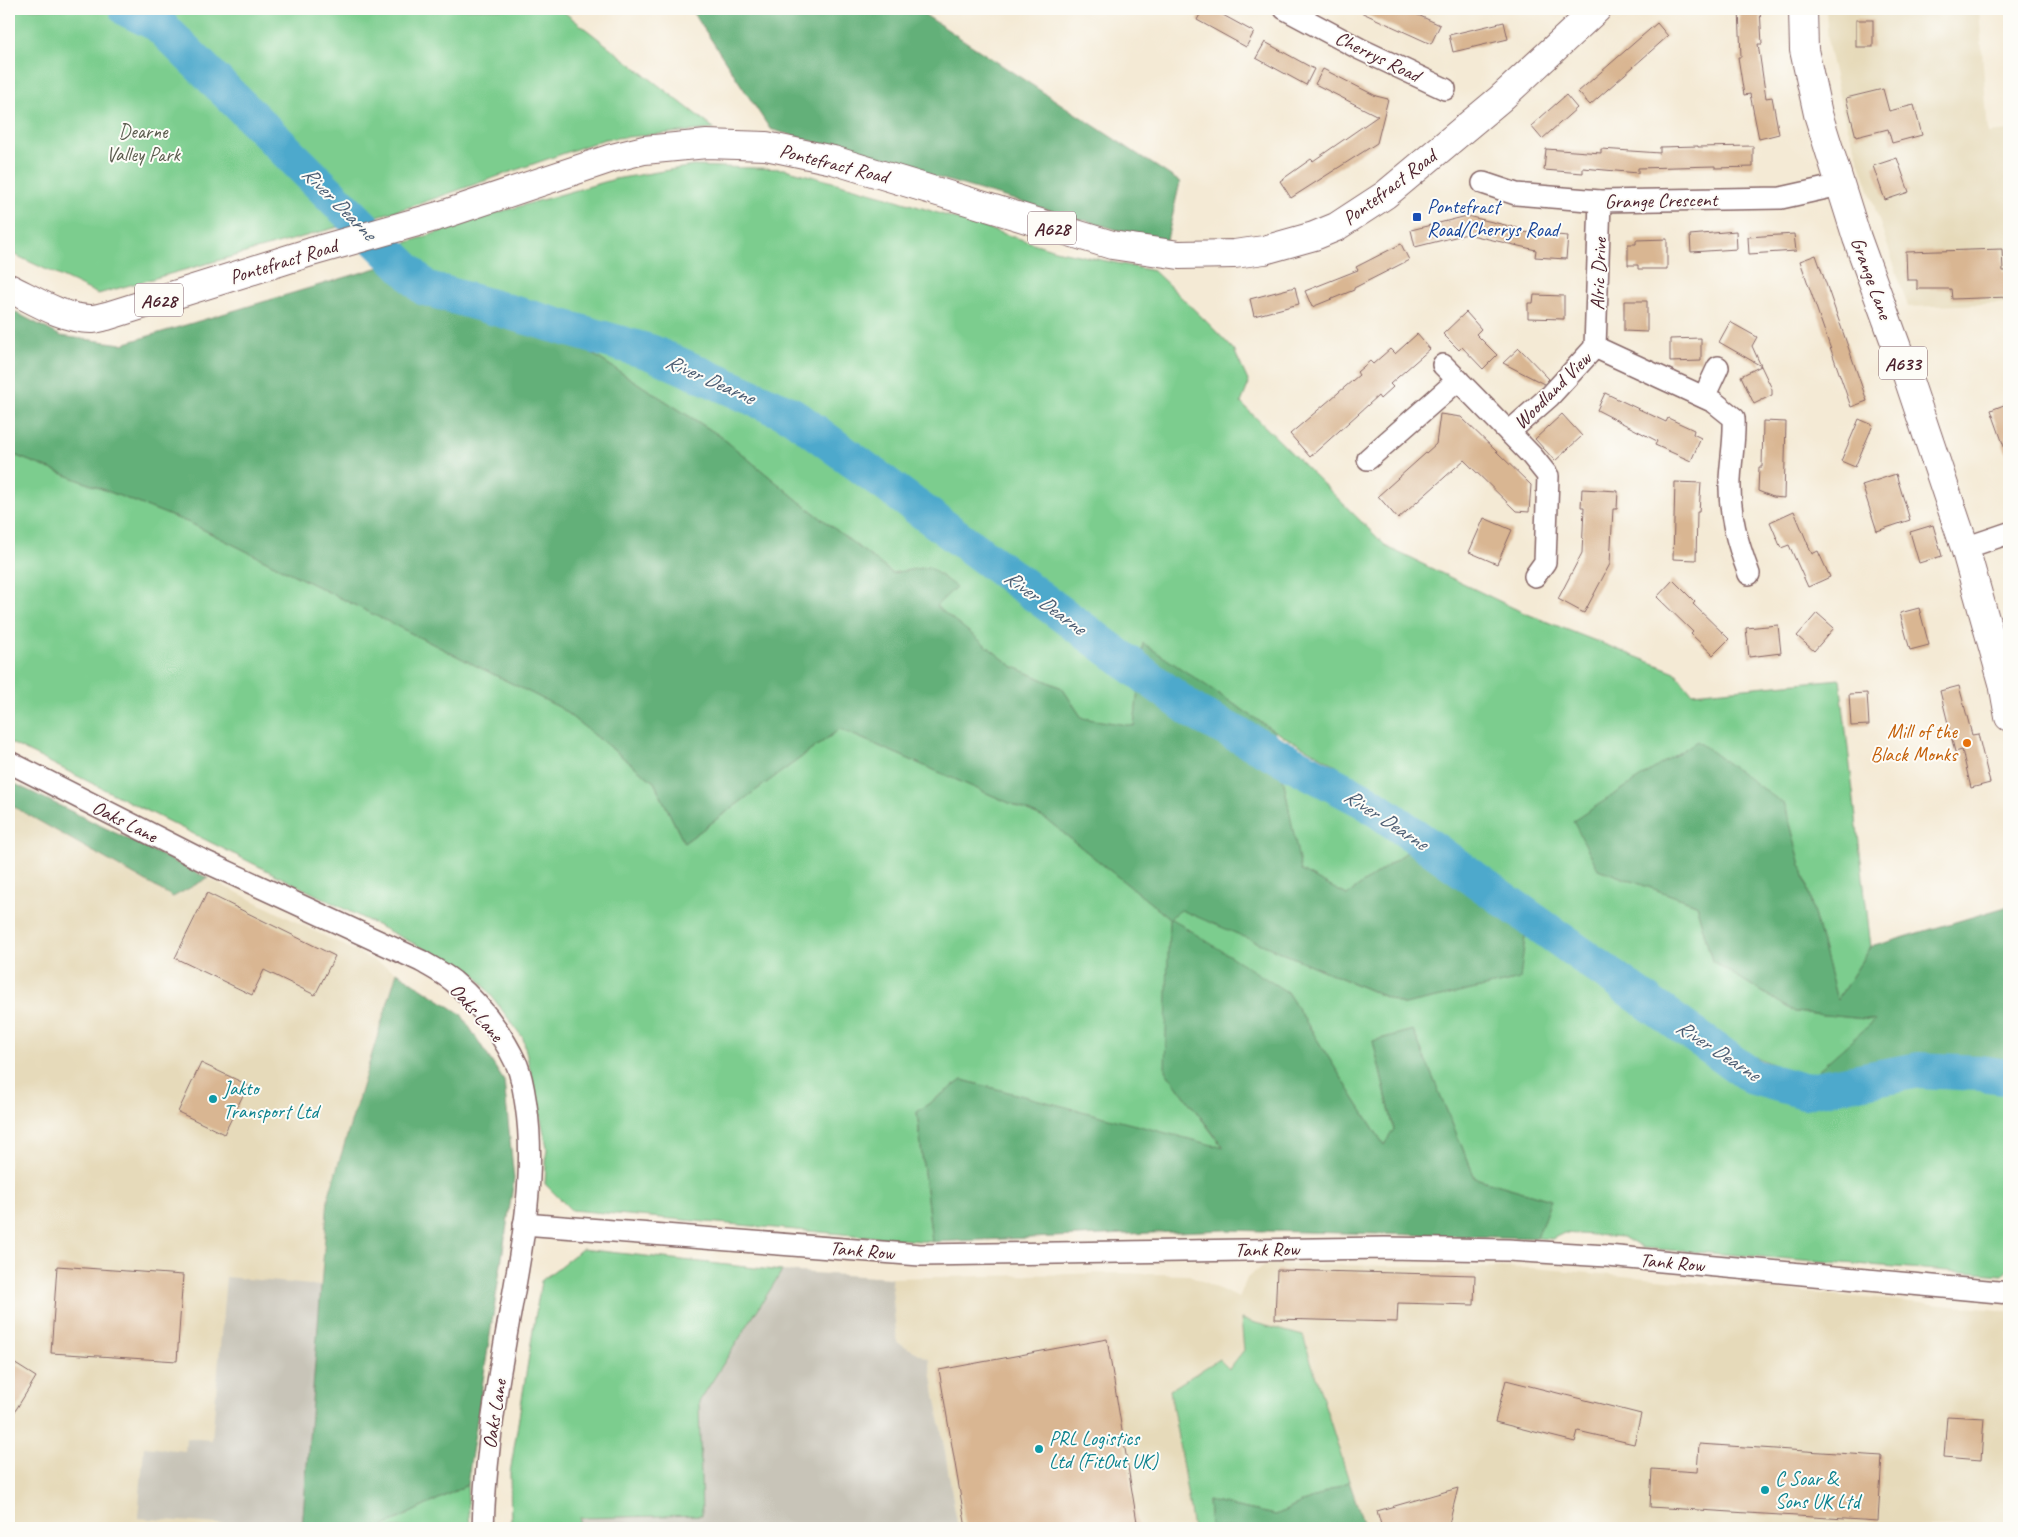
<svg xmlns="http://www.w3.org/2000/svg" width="2018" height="1537" font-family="Caveat,sans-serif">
	<rect width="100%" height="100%" fill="#fdfcf7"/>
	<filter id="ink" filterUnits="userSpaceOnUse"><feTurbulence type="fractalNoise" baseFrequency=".02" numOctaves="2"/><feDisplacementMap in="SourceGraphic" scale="10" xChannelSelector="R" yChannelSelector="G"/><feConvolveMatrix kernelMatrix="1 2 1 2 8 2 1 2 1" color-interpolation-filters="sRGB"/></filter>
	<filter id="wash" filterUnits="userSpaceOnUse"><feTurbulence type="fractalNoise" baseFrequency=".0096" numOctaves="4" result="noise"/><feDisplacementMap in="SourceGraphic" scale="20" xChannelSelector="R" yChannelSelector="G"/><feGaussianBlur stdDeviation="1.12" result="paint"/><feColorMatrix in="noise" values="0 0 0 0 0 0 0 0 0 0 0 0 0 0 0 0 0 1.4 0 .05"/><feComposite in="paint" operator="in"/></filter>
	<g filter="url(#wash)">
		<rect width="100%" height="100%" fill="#f4ead5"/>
		<!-- built -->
		<g fill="#e6daba">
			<path d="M1826,9H1979L1988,133L2009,131V303L1908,307L1842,109L1828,44Z"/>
			<path d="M9,804L173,897L208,878L397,972L328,1198L302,1528H9Z"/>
			<path d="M1265,1264L1534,1268L2009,1311L2008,1528H958L929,1359L897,1342L891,1278L1119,1273L1189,1275L1239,1298L1247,1278Z"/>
		</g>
		<!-- industrial -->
		<g fill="#c8c4b8">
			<path d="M782,1271L891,1278L897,1342L929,1359L958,1528H580V1518L702,1515L699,1402Z"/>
			<path d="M226,1277L321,1286L302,1528H275L138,1518L144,1447L185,1451L186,1438L212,1440Z"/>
		</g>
		<!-- green -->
		<g fill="#7bcd8e" stroke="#62765c">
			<path d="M9,9H560L715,129L605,139L410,207L98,294L9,252Z"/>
			<path d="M693,166L785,169L884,196L1055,250L1154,271L1207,322L1234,350L1249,383L1241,403L1387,547L1522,612L1675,672L1692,693L1840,679L1871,947L1837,1000L1785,805L1598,869L1696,904L1712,961L1795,1012L1876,1020L1808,1079L1738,1050L1601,950L1329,761L1274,731L1143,644L1134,727L1082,718L1062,688L1012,666L935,606L929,567L892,573L800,502L720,436L575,343L418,299L380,267L369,255L496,213L615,179Z"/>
			<path d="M9,453L192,524L559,707L654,782L684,843L840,729L1046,819L1169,918L1180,909L1404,1005L1519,979L1526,929L1751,1085L1807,1101L1922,1082L1986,1079L2009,1086V1268L2003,1275L1642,1248L1623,1237L1564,1233L1552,1239L1537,1238L1551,1200L1475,1178L1413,1030L1373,1041L1394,1130L1384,1145L1287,992L1165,1070L1224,1149L962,1080L917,1112L932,1242L571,1210L545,1184L547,1147L523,1038L475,974L9,742Z"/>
			<path d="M1281,766L1360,811L1414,847L1347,895L1300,871Z"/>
			<path d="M582,1249L782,1271L699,1402L702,1515L580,1518V1528H511L510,1473L541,1281Z"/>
			<path d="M1241,1319L1303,1336L1349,1481L1276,1515L1208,1501L1210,1528H1193L1170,1390L1219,1359L1229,1369L1244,1350Z"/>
			<path d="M467,1485L470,1528H380Z"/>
		</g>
		<!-- forest -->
		<g fill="#64b079" stroke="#576852">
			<path d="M691,9H916L1180,182L1166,244L770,129Z"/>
			<path d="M380,267L418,299L575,343L720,436L800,502L892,573L929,567L956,587L936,606L1012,666L1062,688L1082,718L1134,726L1143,643L1274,731L1301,871L1347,895L1414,847L1526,929L1520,979L1405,1005L1181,910L1170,918L1287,992L1384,1145L1394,1129L1373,1041L1413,1030L1475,1178L1551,1200L1537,1238L1225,1230L932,1242L917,1112L962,1080L1224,1148L1165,1070L1169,918L1046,819L840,729L684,843L654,782L559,707L192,524L9,453V309L61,336L122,344Z"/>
			<path d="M1697,741L1785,805L1837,1000L1871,947L2009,906V1065L1927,1057L1808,1079L1875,1020L1795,1012L1712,961L1696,904L1598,869L1573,821Z"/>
			<path d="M9,781L208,878L173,897L9,804Z"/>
			<path d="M397,972L461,1014L504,1081L514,1179L467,1485L380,1528H302L328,1198Z"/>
			<path d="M1349,1481L1365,1528H1210L1208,1501L1276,1515Z"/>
		</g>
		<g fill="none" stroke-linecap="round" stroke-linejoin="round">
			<!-- river -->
			<path stroke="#4ea9cc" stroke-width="36" d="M127,9L158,24L425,288L650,352L792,415L1196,713L1367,802L1753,1077L1804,1091L1919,1070L1980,1073L2009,1077"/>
		</g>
		<g id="blocks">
			<!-- building -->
			<g fill="#d9b692">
				<path d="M1203,9H1212L1254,32L1246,47L1197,20Z"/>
				<path d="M1354,9H1405L1440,25L1431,44Z"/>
				<path d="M1739,9H1760L1762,44H1758L1766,98L1772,97L1779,134L1759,139L1750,94L1744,95L1738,57H1741Z"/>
				<rect x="1856" y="20" width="17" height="27"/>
				<path d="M1504,22L1508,39L1453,52L1449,35Z"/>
				<path d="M1657,23L1668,36L1590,105L1578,92Z"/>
				<path d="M1265,42L1314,69L1306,85L1256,58Z"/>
				<path d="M1323,69L1376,96L1388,99L1377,143L1291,198L1280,181L1311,159L1313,161L1378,116L1315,84Z"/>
				<path d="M1883,89L1889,111L1914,105L1922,135L1892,143L1888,129L1856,137L1846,98Z"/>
				<path d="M1566,95L1577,108L1542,139L1531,126Z"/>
				<path d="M1698,146V147L1753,146V167L1715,168V166L1638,168V173L1583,168V173L1544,170L1546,149L1601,153V149L1660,153V147Z"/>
				<path d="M1897,158L1909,192L1885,200L1873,166Z"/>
				<path d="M1467,216L1522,229L1521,232L1568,236L1566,259L1535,257L1536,250L1467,234L1415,247L1411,230Z"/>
				<path d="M1736,231L1737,249L1691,252L1690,235Z"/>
				<path d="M1794,234L1796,251L1749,254L1748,237Z"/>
				<path d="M1667,239V269H1638V265H1628V244H1636V240Z"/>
				<path d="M1401,244L1409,260L1354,288V290L1312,307L1305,291L1358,270L1356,267Z"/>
				<path d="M2002,249L2003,271H2009V297L1952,299L1951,289H1917V280H1907L1906,252Z"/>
				<path d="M1816,255L1867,401L1851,407L1800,261Z"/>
				<path d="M1295,287L1299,304L1254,316L1250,299Z"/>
				<path d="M1534,295L1564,296V319L1528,318V303H1533Z"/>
				<path d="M1624,301H1647V332L1624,331Z"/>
				<path d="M1466,312L1481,329L1476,334L1497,355L1483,369L1462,347L1459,350L1443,334Z"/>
				<path d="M1730,322L1757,337L1752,346L1761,366L1719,342Z"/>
				<path d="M1417,334L1430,349L1390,384L1393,387L1380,399L1378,396L1310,457L1290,434L1359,375L1357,372L1370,361L1373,364L1390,349L1395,354Z"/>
				<path d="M1701,338V361L1670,362V339Z"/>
				<path d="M1519,348L1549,379L1544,384L1503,363Z"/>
				<path d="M1761,366L1772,389V395L1754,404L1741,376Z"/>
				<path d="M1605,393L1666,422L1668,418L1694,430L1693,434L1701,438L1691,461L1655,445L1657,441L1597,410Z"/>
				<path d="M2009,403V455H2007L1991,410Z"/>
				<path d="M1440,414L1461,417L1531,485L1529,512L1516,511L1464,460L1398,519L1378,496L1436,444Z"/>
				<path d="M1562,414L1582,436L1555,461L1535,439Z"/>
				<path d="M1859,419L1873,425L1855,467L1841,461Z"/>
				<path d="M1763,421L1786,422L1784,498L1773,497L1758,491L1759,467H1762Z"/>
				<path d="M1896,474L1910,520L1877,531L1862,485Z"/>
				<path d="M1675,482L1701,483L1699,512H1697L1696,560L1673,559Z"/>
				<path d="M1582,489L1618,491L1617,509H1613L1610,564L1584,613L1558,599L1582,553L1584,507H1581Z"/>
				<path d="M1794,511L1812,554L1818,551L1830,577L1808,587L1789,545L1781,548L1770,522Z"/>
				<path d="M1484,518L1512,530L1497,564L1469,552Z"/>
				<path d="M1933,525L1942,556L1919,563L1910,532Z"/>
				<path d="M1673,580L1695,602L1693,604L1729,639L1713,655L1691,634L1693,632L1657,597Z"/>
				<path d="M1919,608L1929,645L1910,650L1900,613Z"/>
				<path d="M1817,613L1834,628L1814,651L1797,636Z"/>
				<path d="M1778,625L1781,653L1749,657L1746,628Z"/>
				<path d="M1959,686L1972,735L1978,734L1990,783L1971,788L1962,750L1955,752L1940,691Z"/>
				<path d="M1867,693L1869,725L1851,726L1849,694Z"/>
				<path d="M207,893L335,956L315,995L264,970L252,995L175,958Z"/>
				<path d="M201,1063L248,1085L224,1134L178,1112Z"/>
				<path d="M57,1266L183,1275L177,1361L51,1353Z"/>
				<path d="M1277,1270L1475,1275L1474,1305L1398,1303L1397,1322L1275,1319Z"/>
				<path d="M1107,1339L1138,1528H966L939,1370Z"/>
				<path d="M9,1360L36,1377L9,1421Z"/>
				<path d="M1506,1380L1641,1414L1634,1444L1578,1431L1575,1442L1495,1422Z"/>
				<path d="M1947,1416L1984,1418L1981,1460L1944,1457Z"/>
				<path d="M1699,1444L1882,1456L1878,1521L1650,1507L1652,1469L1697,1472Z"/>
				<path d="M1458,1488L1448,1528H1382L1377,1511Z"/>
			</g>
		</g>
	</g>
	<g filter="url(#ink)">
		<use href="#blocks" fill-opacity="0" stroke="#866666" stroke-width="1"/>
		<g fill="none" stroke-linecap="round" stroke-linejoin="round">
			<!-- minor casing -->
			<g stroke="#866666" stroke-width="24">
				<g id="minor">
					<path d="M1285,9L1360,49L1445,89"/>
					<path d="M1483,183L1516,194L1600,201L1781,198L1840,185"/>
					<path d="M1595,347L1714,402L1734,418C1735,441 1731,458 1730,480C1729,515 1737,542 1749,574"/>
					<path d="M1595,347L1600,201"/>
					<path d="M1443,365L1458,380"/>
					<path d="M1704,397L1718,367"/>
					<path d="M1509,432L1550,396L1595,347"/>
					<path d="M1368,459L1458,380L1532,456L1548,476L1545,562L1535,576"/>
					<path d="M1965,548L2009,533"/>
					<path d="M9,762L202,860L421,961C431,967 443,973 453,981C479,1003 502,1033 517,1065C522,1077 524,1092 526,1105C538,1185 517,1269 504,1348C493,1408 485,1467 483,1528"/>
					<path d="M524,1224L920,1255L1385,1248L1508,1250L1607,1256L2009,1293"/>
				</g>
			</g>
			<!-- highway casing -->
			<g stroke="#866666" stroke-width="30">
				<g id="highway">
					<path d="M1803,9L1804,50L1818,114L1857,238L1907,375L1965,548L2003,683L2009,717"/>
					<path d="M9,288C34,300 63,319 91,319C96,319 102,317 107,316L311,252L442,215L612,158L644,150L707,144L766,146L833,160L1112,245L1179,255L1234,254L1264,250L1314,236L1336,227L1385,195L1500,99L1597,9"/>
				</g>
			</g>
			<!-- minor -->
			<use href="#minor" stroke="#fff" stroke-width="21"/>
			<!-- highway -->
			<use href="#highway" stroke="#fff" stroke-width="28"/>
		</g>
	</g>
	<!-- markers -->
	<rect fill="#1a4fb4" stroke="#fdfcf7" stroke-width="2" x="1412" y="212" width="10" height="10" rx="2.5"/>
	<circle fill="#e8710a" stroke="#fdfcf7" stroke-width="2" cx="1967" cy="743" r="5"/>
	<g fill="#0f9aa8" stroke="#fdfcf7" stroke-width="2">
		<circle cx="213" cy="1099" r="5"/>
		<circle cx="1039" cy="1449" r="5"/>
		<circle cx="1765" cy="1490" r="5"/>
	</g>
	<g text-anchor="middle" stroke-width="4" stroke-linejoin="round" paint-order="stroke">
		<!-- shield labels -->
		<g fill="#fdfcf7" stroke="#806168" stroke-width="1">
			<rect x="1028" y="211.5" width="48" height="33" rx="4"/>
			<rect x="135" y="283.5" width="48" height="33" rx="4"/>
			<rect x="1879" y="346.5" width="48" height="33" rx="4"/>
		</g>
		<g font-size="19" font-weight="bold" fill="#4a1f2b">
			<text x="1052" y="235">A628</text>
			<text x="159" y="307">A628</text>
			<text x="1903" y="370">A633</text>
		</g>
		<!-- street labels -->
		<g font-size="20" fill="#4a1f2b" stroke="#fdfcf7">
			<text transform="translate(1378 56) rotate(26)" y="7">Cherrys Road</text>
			<text transform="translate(834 163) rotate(14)" y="7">Pontefract Road</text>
			<text transform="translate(1389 187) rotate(-37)" y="7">Pontefract Road</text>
			<text transform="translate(1661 200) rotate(-1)" y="7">Grange Crescent</text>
			<text transform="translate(283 261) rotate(-17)" y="7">Pontefract Road</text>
			<text transform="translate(1598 274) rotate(-88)" y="7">Alric Drive</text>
			<text transform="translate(1872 278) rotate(70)" y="7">Grange Lane</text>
			<text transform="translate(1552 390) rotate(-45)" y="7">Woodland View</text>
			<text transform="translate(125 821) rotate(27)" y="7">Oaks Lane</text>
			<text transform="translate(477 1012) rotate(49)" y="7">Oaks Lane</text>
			<text transform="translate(1267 1249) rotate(-1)" y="7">Tank Row</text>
			<text transform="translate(862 1250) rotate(5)" y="7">Tank Row</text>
			<text transform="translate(1672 1262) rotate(5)" y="7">Tank Row</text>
			<text transform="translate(494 1414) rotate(-81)" y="7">Oaks Lane</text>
		</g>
		<!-- park labels -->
		<g font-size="20" fill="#5b5c4e" stroke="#fdfcf7">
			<text x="143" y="138">Dearne<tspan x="143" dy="23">Valley Park</tspan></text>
		</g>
		<!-- transit labels -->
		<g font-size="20" fill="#164399" stroke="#fdfcf7" text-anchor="start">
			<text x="1427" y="213">Pontefract<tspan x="1427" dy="23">Road/Cherrys Road</tspan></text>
		</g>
		<!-- food labels -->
		<g font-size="20" fill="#c56008" stroke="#fdfcf7" text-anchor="end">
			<text x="1957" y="738">Mill of the<tspan x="1957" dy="23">Black Monks</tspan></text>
		</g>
		<!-- culture labels -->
		<g font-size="20" fill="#0d838f" stroke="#fdfcf7" text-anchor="start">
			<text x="223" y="1095">Jakto<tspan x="223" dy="23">Transport Ltd</tspan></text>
			<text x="1049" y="1445">PRL Logistics<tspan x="1049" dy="23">Ltd (FitOut UK)</tspan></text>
			<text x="1775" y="1485">C Soar &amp;<tspan x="1775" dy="23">Sons UK Ltd</tspan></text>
		</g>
		<!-- water labels -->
		<g font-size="21" font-style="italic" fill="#4c5d73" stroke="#fdfcf7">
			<text transform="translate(339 203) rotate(45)" y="7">River Dearne</text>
			<text transform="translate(710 379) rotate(24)" y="7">River Dearne</text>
			<text transform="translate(1045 602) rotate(36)" y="7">River Dearne</text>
			<text transform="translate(1386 819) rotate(33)" y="7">River Dearne</text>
			<text transform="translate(1718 1050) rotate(33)" y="7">River Dearne</text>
		</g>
	</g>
	<!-- margin -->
	<rect width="2018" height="1537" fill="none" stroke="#fdfcf7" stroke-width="30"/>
</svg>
